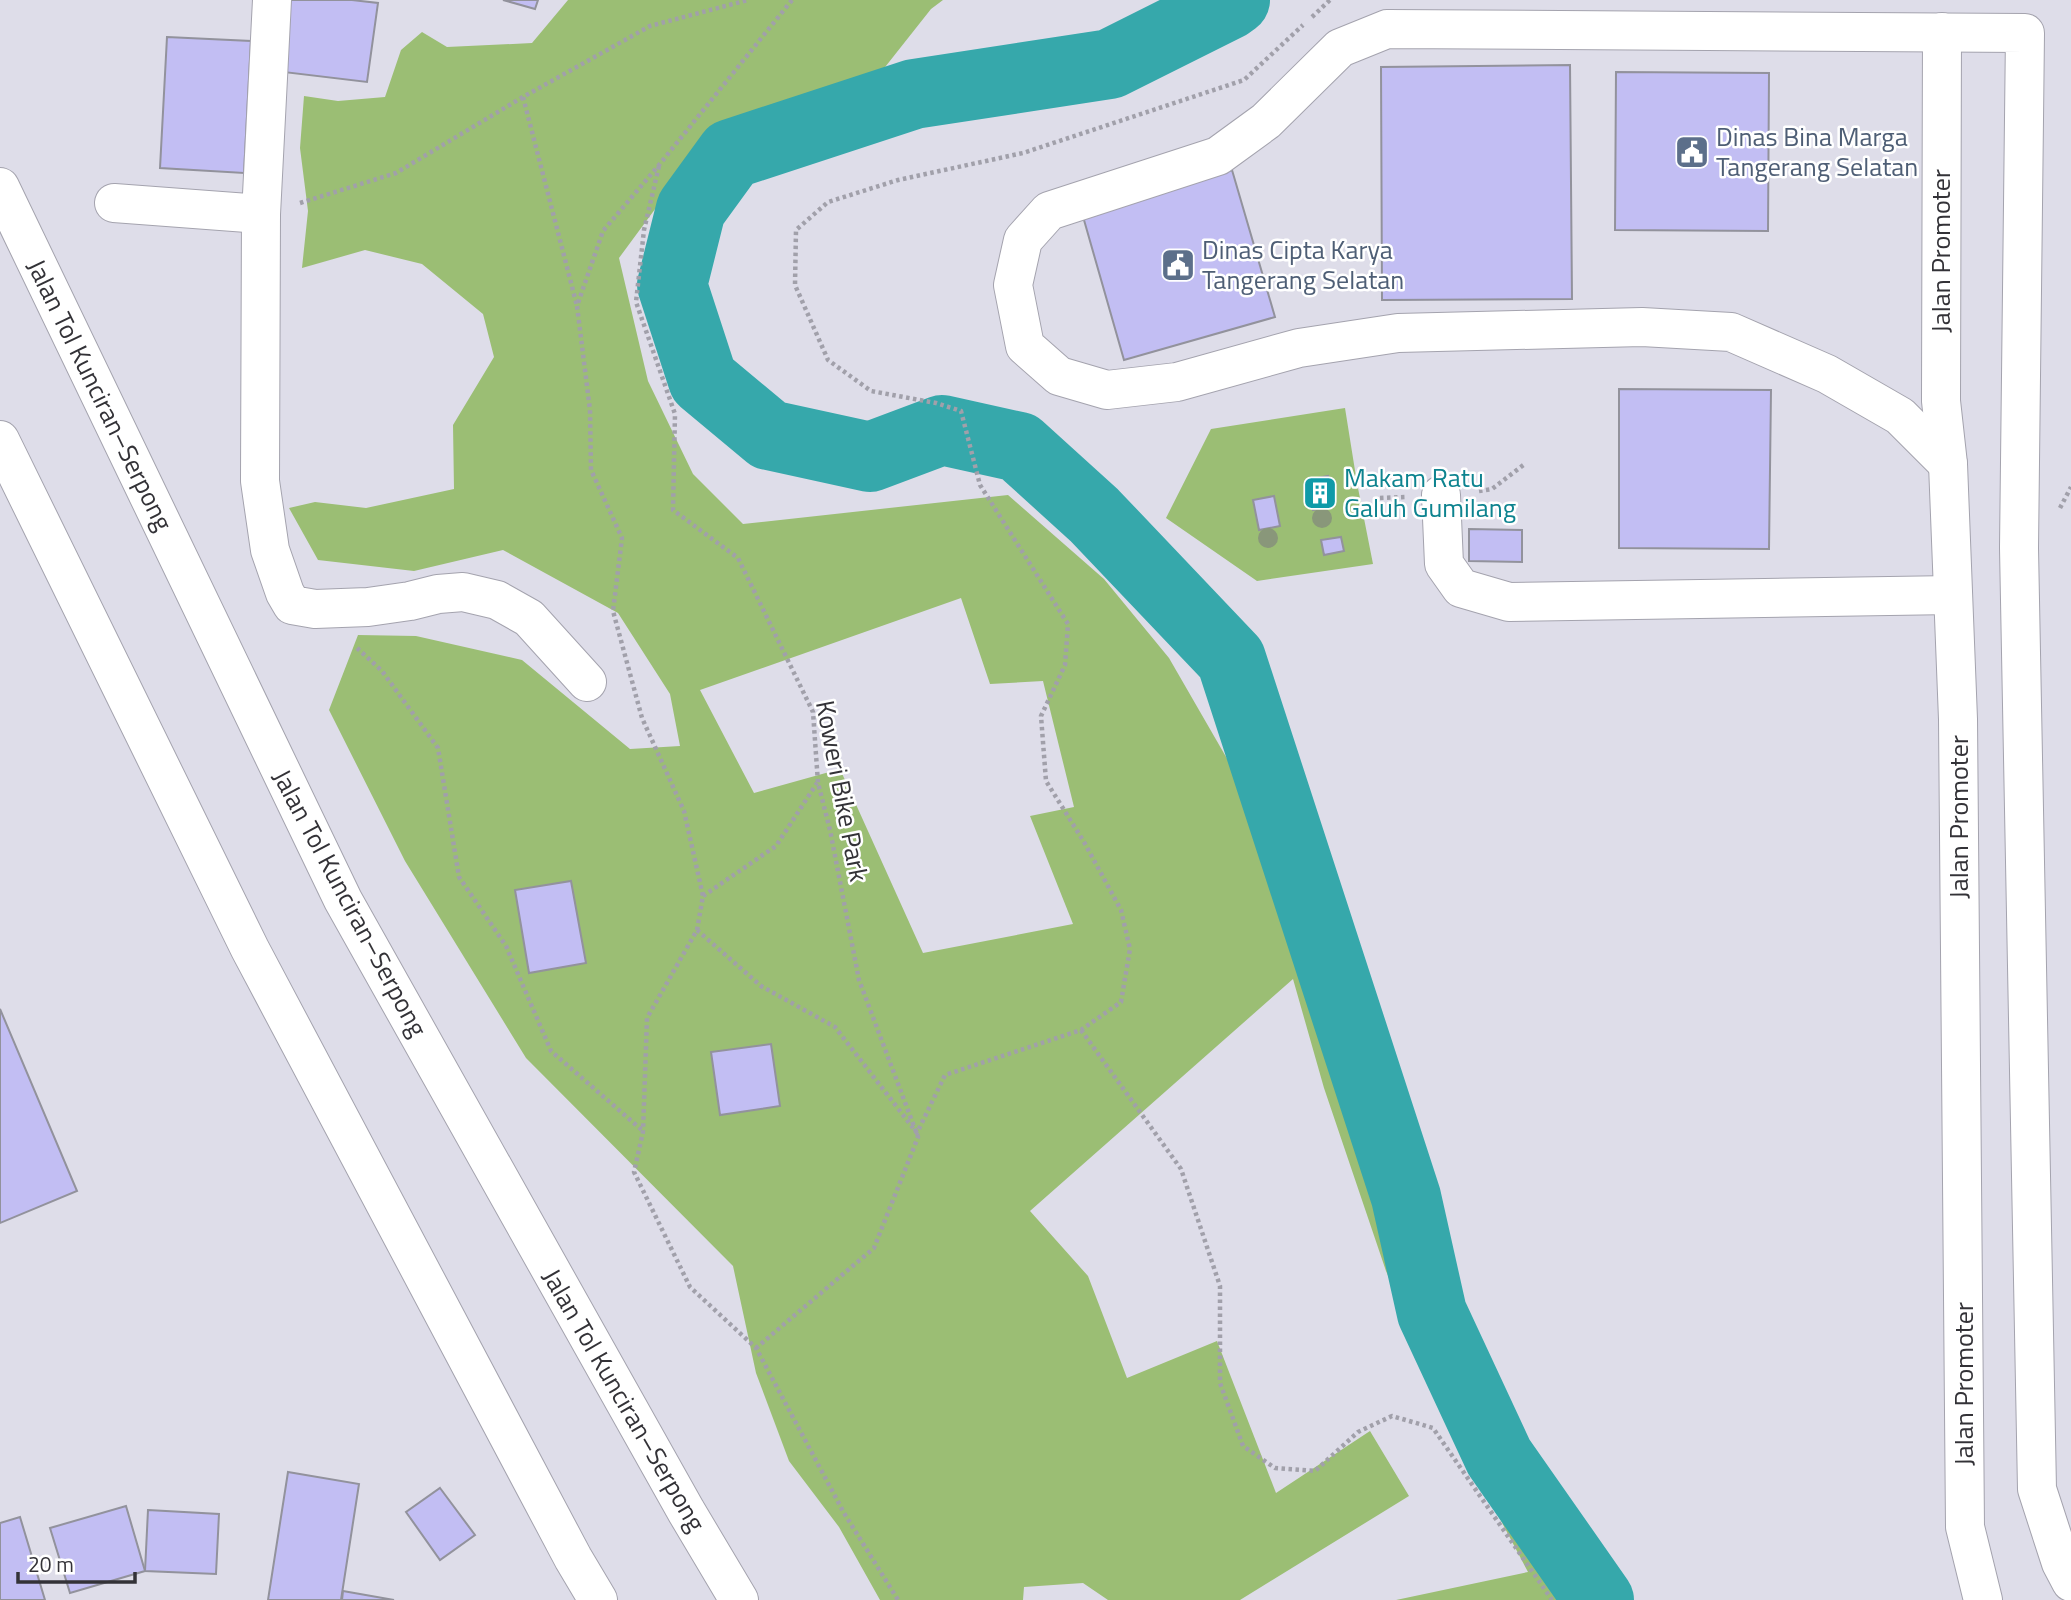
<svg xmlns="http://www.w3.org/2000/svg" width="2071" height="1600" font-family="'Titillium Web',sans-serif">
	<rect width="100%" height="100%" fill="#dedde9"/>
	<!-- green -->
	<g fill="#9bbe74" fill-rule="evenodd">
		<path d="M568,0H943L931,9L878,76L753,113L703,144L619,258L648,381L693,474L743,524L1008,495L1104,579L1169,658L1263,821L1406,1296L1558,1600H1396L1528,1572L1459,1441L1386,1271L1324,1088L1293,979L1030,1211L1088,1276L1127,1378L1217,1341L1276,1493L1370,1431L1409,1496L1240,1600H1108L1083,1583L1024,1587L1023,1600H880L839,1527L789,1461L756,1373L733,1266L526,1058L405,861L329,710L358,635L416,636L522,660L630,749L680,746L670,694L618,613L503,550L414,571L318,560L289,508L315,502L366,508L454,489L453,425L494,357L483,314L422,264L365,250L302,268L308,211L300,148L304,96L338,101L385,97L401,50L422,32L447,47L532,43ZM961,598L990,684L1043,681L1074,807L1030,816L1073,924L923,953L840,769L754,793L700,690Z"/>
		<path d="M1345,408L1357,483L1373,564L1257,581L1166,518L1211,429Z"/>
	</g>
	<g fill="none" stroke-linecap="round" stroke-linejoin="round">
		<!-- river -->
		<path stroke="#36a8ab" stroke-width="70" d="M1235,0L1228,5L1110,64L914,94L731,154L691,209L672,285L703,380L769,435L870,457L942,430L1019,447L1094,515L1231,659L1406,1197L1432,1313L1499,1457L1599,1600"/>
	</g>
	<!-- building -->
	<g fill="#c2bef3" stroke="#92929c" stroke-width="2">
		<path d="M284,0H352L378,3L367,82L275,71Z"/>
		<path d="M503,0H538L535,9Z"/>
		<path d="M167,37L251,41L244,173L160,168Z"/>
		<path d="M1570,65L1572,299L1382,300L1381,67Z"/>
		<path d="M1616,72L1769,73L1768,231L1615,230Z"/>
		<path d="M1232,170L1275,317L1124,360L1082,213Z"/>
		<path d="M1619,389L1771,390L1769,549L1619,548Z"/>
		<path d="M1328,476L1334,506L1313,510L1307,480Z"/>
		<path d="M1274,496L1280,526L1259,530L1253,500Z"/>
		<path d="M1469,529L1522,530V562L1469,561Z"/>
		<path d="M1341,537L1344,551L1324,555L1321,540Z"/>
		<path d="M571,881L586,963L529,973L515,890Z"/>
		<path d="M0,1009L77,1191L0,1223Z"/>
		<path d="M771,1044L780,1106L720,1115L711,1052Z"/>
		<path d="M288,1472L359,1484L341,1600H268Z"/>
		<path d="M440,1488L475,1535L440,1560L406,1512Z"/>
		<path d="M126,1506L145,1571L70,1593L50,1528Z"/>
		<path d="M148,1510L219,1514L216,1574L145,1571Z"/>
		<path d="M20,1517L45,1600H0V1523Z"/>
		<path d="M343,1591L394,1600H342Z"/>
	</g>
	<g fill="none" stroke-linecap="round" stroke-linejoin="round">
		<!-- minor casing -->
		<g stroke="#a4a3ae" stroke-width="40">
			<g id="minor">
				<path d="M272,0L261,214L260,481L270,550L285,593L292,605L315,609L368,607L410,601L438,594L463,592L497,600L529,618L587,682"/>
				<path d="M1942,32L1941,401L1948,464L1958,719L1965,1527L1983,1600"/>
				<path d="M114,203L261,214"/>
				<path d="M1948,464L1900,416L1827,374L1731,332L1642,327L1398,333L1299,348L1177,382L1107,390L1059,376L1025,346L1013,285L1023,240L1049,211L1218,156L1266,121L1340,48L1387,29L2025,33L2019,548L2037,1489L2061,1563L2071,1582"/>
				<path d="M1441,495L1444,564L1461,588L1509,602L1953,595"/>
			</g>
		</g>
		<!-- highway casing -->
		<g stroke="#a4a3ae" stroke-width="40">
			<g id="highway">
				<path d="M0,187L343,900L686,1511L739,1600"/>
				<path d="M0,440L250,949L573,1558L598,1600"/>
			</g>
		</g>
		<!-- path -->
		<g stroke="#a1a0aa" stroke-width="4.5" stroke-dasharray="3.5 3.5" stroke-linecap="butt">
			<path d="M792,0L659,165L603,231L577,306L590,410L591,470L622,538L613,611L642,718L684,811L703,896L697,930L647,1018L643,1132L634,1172L690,1287L756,1348L844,1513L898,1600"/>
			<path d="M1312,17L1330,0"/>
			<path d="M523,97L577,306"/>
			<path d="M659,166L644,230L636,302L675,414L673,510L738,558L813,712L818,783L830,830L859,980L918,1137L874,1248L756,1348"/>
			<path d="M300,203L396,173L523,97L650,26L748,0"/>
			<path d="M1479,491L1492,489L1526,463"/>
			<path d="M1380,498L1405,497"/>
			<path d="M2060,508L2071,487"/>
			<path d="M357,648L382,671L438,748L459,877L506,946L551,1051L643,1131"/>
			<path d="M703,896L776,846L817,783"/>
			<path d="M697,930L761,986L835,1027L917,1133L945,1075L1081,1030L1121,1002L1130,949L1121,910L1084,842L1046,781L1041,716L1065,665L1068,624L980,485L961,411L936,403L871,391L828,360L795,285L796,230L828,202L898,180L1023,153L1244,80L1303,25"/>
			<path d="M1081,1030L1181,1169L1220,1286V1383L1243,1446L1275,1468L1315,1471L1358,1432L1392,1416L1433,1428L1552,1600"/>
		</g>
		<!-- minor -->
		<use href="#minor" stroke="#fff" stroke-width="38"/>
		<!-- highway -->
		<use href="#highway" stroke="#fff" stroke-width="38"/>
	</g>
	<!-- trees -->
	<g fill="#89977a">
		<circle cx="1322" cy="518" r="10"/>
		<circle cx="1268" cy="538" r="10"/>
	</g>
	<!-- icons -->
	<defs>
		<g id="civic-square" transform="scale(1.75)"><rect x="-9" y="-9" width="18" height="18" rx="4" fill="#5c6f8a" stroke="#fff"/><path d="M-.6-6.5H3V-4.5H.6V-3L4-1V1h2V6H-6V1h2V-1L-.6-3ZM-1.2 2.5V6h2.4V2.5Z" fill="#fff"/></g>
		<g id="building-square" transform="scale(1.75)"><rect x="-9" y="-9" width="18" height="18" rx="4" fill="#0f9aa8" stroke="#fff"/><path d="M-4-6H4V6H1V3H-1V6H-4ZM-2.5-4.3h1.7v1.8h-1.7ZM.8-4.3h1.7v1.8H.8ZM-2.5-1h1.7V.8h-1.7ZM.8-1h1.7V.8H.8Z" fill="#fff"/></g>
	</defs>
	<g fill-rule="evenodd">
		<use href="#civic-square" x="1692" y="152"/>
		<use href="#civic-square" x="1178" y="265"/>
		<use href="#building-square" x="1320" y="493"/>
	</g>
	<g text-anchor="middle" stroke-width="5" stroke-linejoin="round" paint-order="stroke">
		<!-- service labels -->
		<g font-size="26" fill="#4e5e75" stroke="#fff" text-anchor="start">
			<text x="1716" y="146">Dinas Bina Marga<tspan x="1716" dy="30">Tangerang Selatan</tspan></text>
			<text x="1202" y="259">Dinas Cipta Karya<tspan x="1202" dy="30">Tangerang Selatan</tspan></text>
		</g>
		<!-- street labels -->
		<g font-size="26" fill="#333237" stroke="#fff">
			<text transform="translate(1941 251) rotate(-90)" y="9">Jalan Promoter</text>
			<text transform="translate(100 395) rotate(64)" y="9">Jalan Tol Kunciran–Serpong</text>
			<text transform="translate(842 791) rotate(79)" y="9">Koweri Bike Park</text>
			<text transform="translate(1959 817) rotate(-90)" y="9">Jalan Promoter</text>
			<text transform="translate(350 903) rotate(62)" y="9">Jalan Tol Kunciran–Serpong</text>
			<text transform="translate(1964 1384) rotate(-90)" y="9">Jalan Promoter</text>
			<text transform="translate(624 1400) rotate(60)" y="9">Jalan Tol Kunciran–Serpong</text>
		</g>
		<!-- culture labels -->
		<g font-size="26" fill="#0d838f" stroke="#fff" text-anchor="start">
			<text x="1344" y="487">Makam Ratu<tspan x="1344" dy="30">Galuh Gumilang</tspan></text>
		</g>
	</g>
	<!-- scale -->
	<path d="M18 1572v10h117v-10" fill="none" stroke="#333237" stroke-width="3.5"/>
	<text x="28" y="1572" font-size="21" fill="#333237" stroke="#ffffff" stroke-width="5" paint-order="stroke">20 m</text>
</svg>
